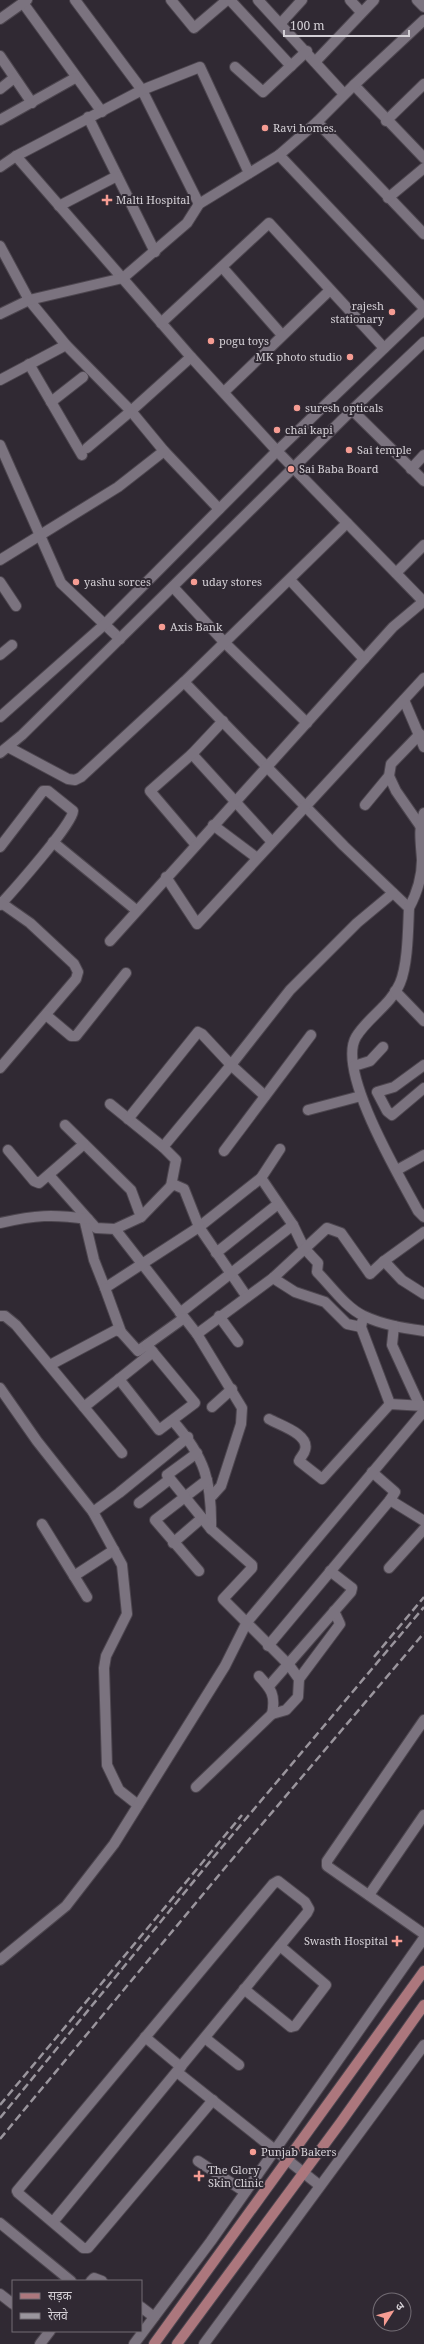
<svg xmlns="http://www.w3.org/2000/svg" width="424" height="2344" font-family="'Noto Serif','Noto Sans Devanagari',serif">
	<rect width="100%" height="100%" fill="#302933"/>
	<g fill="none" stroke-linecap="round" stroke-linejoin="round">
		<!-- minor casing -->
		<g stroke="#4d464f" stroke-width="12">
			<g id="minor">
				<path d="M75,0L142,90L199,204"/>
				<path d="M171,0L194,28L227,0"/>
				<path d="M230,0L291,66"/>
				<path d="M258,0L344,94"/>
				<path d="M350,0L361,12"/>
				<path d="M417,0L424,7"/>
				<path d="M23,3L102,112"/>
				<path d="M0,19L27,0"/>
				<path d="M281,23L302,0"/>
				<path d="M0,56L32,103"/>
				<path d="M315,62L374,0"/>
				<path d="M235,67L263,92L307,51"/>
				<path d="M354,85L424,158"/>
				<path d="M0,89L14,78"/>
				<path d="M88,117L155,252"/>
				<path d="M0,120L75,78"/>
				<path d="M386,121L424,84"/>
				<path d="M317,122L424,234"/>
				<path d="M279,155L424,308"/>
				<path d="M16,156L191,357L277,451L424,602"/>
				<path d="M0,167L16,156L142,90L200,67L249,173"/>
				<path d="M388,198L424,168"/>
				<path d="M59,206L117,176"/>
				<path d="M0,246L29,300L66,345L131,411L164,451L219,509"/>
				<path d="M222,267L282,335"/>
				<path d="M0,314L29,300L123,278L187,223L199,204L279,155L317,122L354,85L424,20"/>
				<path d="M161,323L269,223L384,348"/>
				<path d="M29,364L82,455"/>
				<path d="M0,380L66,345"/>
				<path d="M224,392L329,291"/>
				<path d="M51,402L83,377"/>
				<path d="M352,410L424,481"/>
				<path d="M0,445L61,583L120,639"/>
				<path d="M87,448L131,411L191,357"/>
				<path d="M411,469L424,455"/>
				<path d="M0,560L118,487L164,451"/>
				<path d="M396,573L424,545"/>
				<path d="M290,580L364,659"/>
				<path d="M0,582L16,606"/>
				<path d="M173,587L225,643L307,723"/>
				<path d="M0,655L12,645"/>
				<path d="M184,682L344,846L409,908C408,929 408,964 400,983C391,1005 367,1018 356,1037C336,1071 401,1179 418,1211L424,1217"/>
				<path d="M404,700L424,747"/>
				<path d="M0,717L105,624L277,451L424,310"/>
				<path d="M8,747L68,779L75,780L81,777L184,682L347,523"/>
				<path d="M0,753L22,735L352,410L424,342"/>
				<path d="M192,754L272,842"/>
				<path d="M389,776L396,791L421,827"/>
				<path d="M365,805L389,776L391,764L420,734"/>
				<path d="M213,825L257,858"/>
				<path d="M53,842L136,910"/>
				<path d="M196,845L150,791L192,754L223,721"/>
				<path d="M0,847L43,791H48L73,811C75,821 11,893 0,905"/>
				<path d="M166,877L197,924L424,678"/>
				<path d="M0,902L30,923L74,964L78,972L76,979L0,1068"/>
				<path d="M409,908C417,893 422,877 422,860C421,843 418,829 424,813"/>
				<path d="M110,941L393,627L424,601"/>
				<path d="M395,991L424,1021"/>
				<path d="M46,1015L71,1036H76L126,973"/>
				<path d="M424,1065L394,1087L377,1092L387,1111L392,1115L424,1088"/>
				<path d="M354,1066L370,1061L383,1047"/>
				<path d="M110,1104L163,1147"/>
				<path d="M308,1110L361,1096"/>
				<path d="M128,1119L198,1032L202,1034L231,1065L290,990L357,923L393,893"/>
				<path d="M65,1125L131,1190L141,1217"/>
				<path d="M8,1150L34,1181L39,1183L84,1144"/>
				<path d="M224,1151L311,1035"/>
				<path d="M397,1170L424,1155"/>
				<path d="M49,1175L96,1228L115,1229L197,1334L242,1408L241,1424L221,1486L212,1496"/>
				<path d="M261,1178L293,1225L304,1248L318,1263L317,1272C331,1286 346,1308 364,1316C383,1325 404,1328 424,1331"/>
				<path d="M171,1186L176,1160L163,1147L231,1065L265,1096"/>
				<path d="M84,1218L94,1260L105,1288L199,1227L261,1178L280,1149"/>
				<path d="M0,1223C36,1215 52,1214 88,1219"/>
				<path d="M115,1229L141,1217L171,1186L175,1185L184,1189L199,1227L247,1297"/>
				<path d="M216,1253L278,1204"/>
				<path d="M384,1261L402,1280L424,1294"/>
				<path d="M273,1278L295,1292L325,1302L347,1324L361,1327"/>
				<path d="M105,1288L121,1332"/>
				<path d="M180,1313L293,1225"/>
				<path d="M0,1316H5L16,1325L122,1453"/>
				<path d="M219,1316L238,1342"/>
				<path d="M362,1322L361,1327L390,1404"/>
				<path d="M394,1326L392,1345L420,1406"/>
				<path d="M197,1334L273,1278L327,1228L341,1233L370,1274L384,1261L424,1232"/>
				<path d="M50,1365L116,1330L121,1332L138,1351L184,1318"/>
				<path d="M119,1379L159,1430L195,1403L147,1345"/>
				<path d="M0,1388L37,1441L93,1512L122,1565L127,1614L106,1656L104,1668L107,1765L119,1790L138,1805"/>
				<path d="M84,1407L153,1352"/>
				<path d="M212,1407L232,1389"/>
				<path d="M269,1419C279,1425 310,1434 305,1450C304,1455 300,1457 299,1461L322,1479L390,1404L424,1406"/>
				<path d="M173,1421C205,1457 212,1482 211,1529"/>
				<path d="M372,1472L395,1492L390,1500L424,1521"/>
				<path d="M139,1503L170,1479"/>
				<path d="M93,1512L119,1493L188,1437"/>
				<path d="M42,1524L87,1597"/>
				<path d="M173,1543L202,1518"/>
				<path d="M389,1568L424,1529"/>
				<path d="M199,1571L155,1520L207,1480"/>
				<path d="M74,1576L114,1550"/>
				<path d="M268,1646L390,1500"/>
				<path d="M259,1676C271,1689 276,1695 272,1714"/>
				<path d="M299,1679L340,1624L334,1611"/>
				<path d="M269,1686L351,1592L352,1588L330,1571"/>
				<path d="M424,1720L327,1861V1866L424,1934"/>
				<path d="M196,1787L272,1714L286,1710L298,1697L299,1679L289,1665L223,1599L252,1568V1565L211,1529L167,1475L197,1453"/>
				<path d="M369,1895L424,1815"/>
				<path d="M0,1960L66,1906L114,1844L225,1666L247,1622L424,1411"/>
				<path d="M244,1989L291,2027L295,2026L326,1985L280,1946"/>
				<path d="M145,2037L181,2067"/>
				<path d="M205,2038L239,2065"/>
				<path d="M177,2072L319,2185"/>
				<path d="M198,2161L245,2192"/>
				<path d="M53,2222L307,1913L309,1909L305,1902L278,1881L273,1884L17,2191L18,2193L83,2248H88L213,2100"/>
				<path d="M0,2223L71,2281"/>
				<path d="M91,2281L94,2278L102,2281"/>
				<path d="M0,2294L13,2304"/>
				<path d="M141,2307L154,2317"/>
				<path d="M40,2344L50,2331"/>
				<path d="M134,2344L211,2241L424,1938"/>
				<path d="M204,2344L424,2045"/>
			</g>
		</g>
		<!-- major casing -->
		<g stroke="#4d464f" stroke-width="12">
			<g id="major">
				<path d="M154,2344L424,1971"/>
				<path d="M177,2344L341,2122L424,2005"/>
			</g>
		</g>
		<!-- minor -->
		<use href="#minor" stroke="#7b737f" stroke-width="10"/>
		<!-- major -->
		<use href="#major" stroke="#ac777d" stroke-width="10"/>
		<!-- rail -->
		<g stroke="#9a959d" stroke-width="2.5" stroke-dasharray="8 4" stroke-linecap="butt">
			<path d="M374,1657L424,1597"/>
			<path d="M0,2105L242,1815"/>
			<path d="M0,2118L212,1859L424,1607"/>
			<path d="M0,2139L224,1869L424,1633"/>
		</g>
	</g>
	<!-- markers -->
	<g fill="#f59c93" stroke="#302933" stroke-width="1.5">
		<circle cx="265" cy="128" r="4"/>
		<path d="M105 194h4v4h4v4h-4v4h-4v-4h-4v-4h4z"/>
		<circle cx="392" cy="312" r="4"/>
		<circle cx="211" cy="341" r="4"/>
		<circle cx="350" cy="357" r="4"/>
		<circle cx="297" cy="408" r="4"/>
		<circle cx="277" cy="430" r="4"/>
		<circle cx="349" cy="450" r="4"/>
		<circle cx="291" cy="469" r="4"/>
		<circle cx="76" cy="582" r="4"/>
		<circle cx="194" cy="582" r="4"/>
		<circle cx="162" cy="627" r="4"/>
		<path d="M395 1935h4v4h4v4h-4v4h-4v-4h-4v-4h4z"/>
		<circle cx="253" cy="2152" r="4"/>
		<path d="M197 2170h4v4h4v4h-4v4h-4v-4h-4v-4h4z"/>
	</g>
	<g text-anchor="middle" stroke-width="4" stroke-linejoin="round" paint-order="stroke">
		<!-- poi labels -->
		<g font-size="11" fill="#d4d0d6" stroke="#302933" text-anchor="start">
			<text x="273" y="132">Ravi homes.</text>
			<text x="116" y="204">Malti Hospital</text>
			<text x="384" y="310" text-anchor="end">rajesh<tspan x="384" dy="13">stationary</tspan></text>
			<text x="219" y="345">pogu toys</text>
			<text x="342" y="361" text-anchor="end">MK photo studio</text>
			<text x="305" y="412">suresh opticals</text>
			<text x="285" y="434">chai kapi</text>
			<text x="357" y="454">Sai temple</text>
			<text x="299" y="473">Sai Baba Board</text>
			<text x="84" y="586">yashu sorces</text>
			<text x="202" y="586">uday stores</text>
			<text x="170" y="631">Axis Bank</text>
			<text x="388" y="1945" text-anchor="end">Swasth Hospital</text>
			<text x="261" y="2156">Punjab Bakers</text>
			<text x="208" y="2174">The Glory<tspan x="208" dy="13">Skin Clinic</tspan></text>
		</g>
	</g>
	<!-- legend -->
	<rect x="12" y="2280" width="130" height="52" fill="#302933" stroke="#726c74"/>
	<rect x="20" y="2293" width="20" height="6" fill="#ac777d" stroke="#726c74"/>
	<text x="48" y="2300" font-size="12" fill="#d4d0d6">सड़क</text>
	<rect x="20" y="2313" width="20" height="6" fill="#9a959d" stroke="#726c74"/>
	<text x="48" y="2320" font-size="12" fill="#d4d0d6">रेलवे</text>
	<!-- north arrow -->
	<g transform="translate(392 2312) rotate(54)"><circle r="19" fill="#302933" stroke="#726c74"/>
	<path d="M0-3L7 15L0 10L-7 15Z" fill="#f59c93"/>
	<text y="-6" font-size="11" font-weight="bold" text-anchor="middle" fill="#d4d0d6">उ</text>
	</g>
	<!-- scale -->
	<path d="M284 30v6h125v-6" fill="none" stroke="#d4d0d6" stroke-width="2"/>
	<text x="290" y="30" font-size="12" fill="#d4d0d6" stroke="#302933" stroke-width="3" paint-order="stroke">100 m</text>
</svg>
